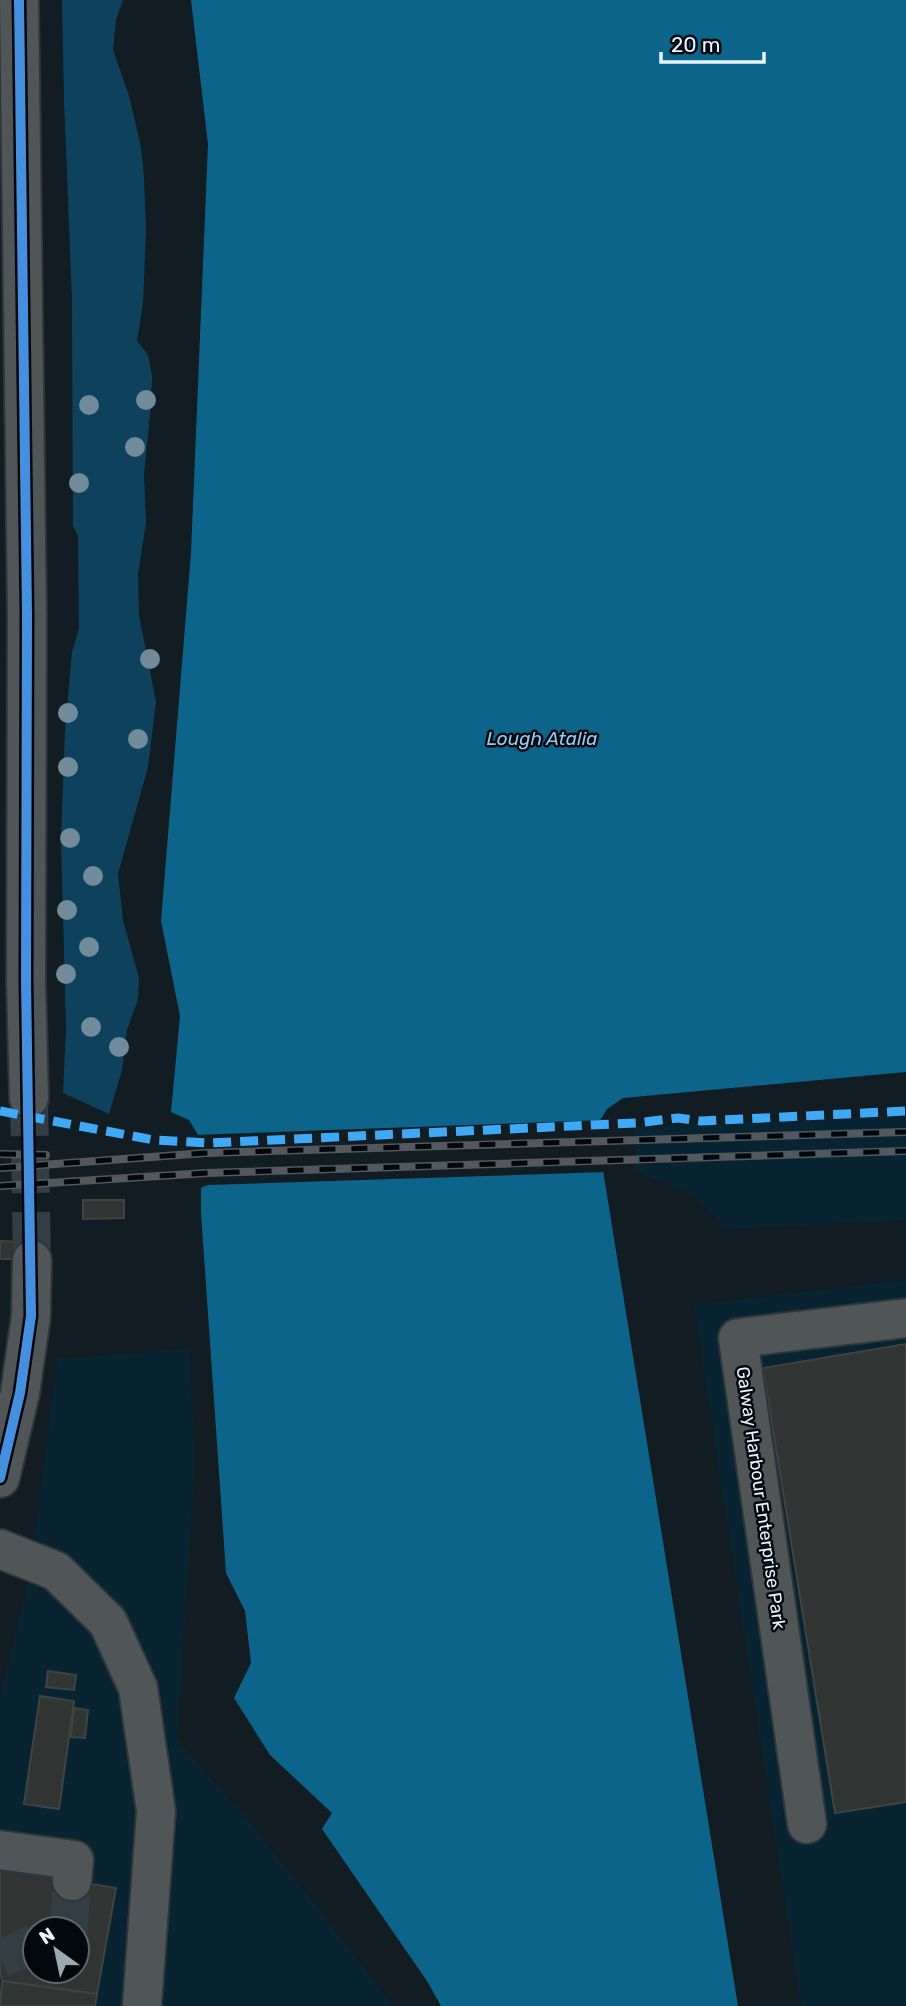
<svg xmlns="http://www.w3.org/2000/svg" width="906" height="2006" font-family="Rubik,sans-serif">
	<rect width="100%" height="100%" fill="#121d23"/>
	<!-- built -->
	<g fill="#082432" fill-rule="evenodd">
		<path d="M906,1116V1220L726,1229L693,1195L636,1171L635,1127Z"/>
		<path d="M906,1280V2006H801L694,1305Z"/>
		<path d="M189,1349L195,1459L177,1740L240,1811L303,1889L393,2006H0V1697L25,1597L35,1539L57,1359ZM35,1929H77V1971H35Z"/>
	</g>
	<!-- green -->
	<path fill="#0e425c" d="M62,0H123L116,20L113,50L129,96L141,147L144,178L146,231L143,303L137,341L148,355L152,376L151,405L144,474L146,523L138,574L139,615L156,702L148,767L118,874L123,920L139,978L138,999L127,1030L122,1070L109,1114L63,1093L66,1029L61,838L65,730L72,652L79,629L78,536L73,526L72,300L64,100Z"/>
	<!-- water -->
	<path fill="#0d648b" d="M191,0H906V1072L623,1098L607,1109L596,1127L738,2006H441L427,1981L322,1829L332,1813L270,1755L234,1698L251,1663L245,1611L226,1573L201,1213V1140L189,1120L171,1112L180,1016L161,921L191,553L208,144Z"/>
	<!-- pier -->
	<path fill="#121d23" d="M604,1120L599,1128L606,1172L208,1185L197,1189V1141L194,1135Z"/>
	<!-- building -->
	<g fill="#303432" stroke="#3f4442" stroke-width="2" fill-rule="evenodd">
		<path d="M83,1200H124V1218L83,1219Z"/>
		<path d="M0,1241L25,1242V1259H0Z"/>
		<path d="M906,1344V1802L835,1813L763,1368Z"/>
		<path d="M48,1671L76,1675L74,1690L46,1687Z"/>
		<path d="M40,1696L74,1701L59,1809L24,1804Z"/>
		<path d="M74,1708L88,1710L85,1738L71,1737Z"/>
		<path d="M0,1869L116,1888L97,1994L2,1981L0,1971ZM35,1929H77V1971H35Z"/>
		<path d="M2,1981L97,1994L95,2006H0Z"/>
	</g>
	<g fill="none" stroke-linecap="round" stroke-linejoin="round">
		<!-- minor-tunnel -->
		<g stroke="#323d44" stroke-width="38" stroke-dasharray="38 19" stroke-linecap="butt">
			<path d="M29,1098L32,1260"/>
			<path d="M64,1929L69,1926L72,1881"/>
			<path d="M0,1959L35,1943"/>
		</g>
		<!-- minor casing -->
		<g stroke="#2d363b" stroke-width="42">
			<g id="minor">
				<path d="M19,0L27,615L26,981L29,1098"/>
				<path d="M0,1478L20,1393L31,1316L32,1260"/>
				<path d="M0,1549L56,1571L108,1622L138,1688L156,1811L142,2006"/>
				<path d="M807,1824L738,1338L906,1318"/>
				<path d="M0,1850L74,1860L72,1881"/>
			</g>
		</g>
		<!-- minor -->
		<use href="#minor" stroke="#505558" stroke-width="38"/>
		<!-- rail casing -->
		<g stroke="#52585d" stroke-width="8">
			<g id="rail">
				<path d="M0,1154L46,1155"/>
				<path d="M0,1168L206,1153L906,1132"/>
				<path d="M0,1186L207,1173L906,1151"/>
			</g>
		</g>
		<!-- rail -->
		<use href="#rail" stroke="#02080d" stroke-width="5" stroke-dasharray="16" stroke-linecap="butt"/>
		<!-- quiet -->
		<path stroke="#3fa9f5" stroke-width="9" stroke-dasharray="18 9" stroke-linecap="butt" d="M0,1111L154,1140L208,1143L636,1123L678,1118L701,1121L906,1111"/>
		<!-- cycleway casing -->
		<g stroke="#02080d" stroke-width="15">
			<path id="cycleway" d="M0,1478L20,1393L31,1316L26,981L27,615L19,0"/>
		</g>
		<!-- cycleway -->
		<use href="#cycleway" stroke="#468fdf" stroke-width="10"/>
	</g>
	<!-- trees -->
	<g fill="#718b9b">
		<circle cx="146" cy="400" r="10"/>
		<circle cx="89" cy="405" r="10"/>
		<circle cx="135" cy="447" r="10"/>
		<circle cx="79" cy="483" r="10"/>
		<circle cx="150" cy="659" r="10"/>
		<circle cx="68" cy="713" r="10"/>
		<circle cx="138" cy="739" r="10"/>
		<circle cx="68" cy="767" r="10"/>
		<circle cx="70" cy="838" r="10"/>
		<circle cx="93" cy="876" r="10"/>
		<circle cx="67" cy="910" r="10"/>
		<circle cx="89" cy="947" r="10"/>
		<circle cx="66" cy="974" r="10"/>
		<circle cx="91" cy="1027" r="10"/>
		<circle cx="119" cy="1047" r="10"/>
	</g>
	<g text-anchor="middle" stroke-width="5" stroke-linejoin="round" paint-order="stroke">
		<!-- street labels -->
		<g font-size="18" fill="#e8f4fd" stroke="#02080d">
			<text transform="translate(761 1498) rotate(82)" y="6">Galway Harbour Enterprise Park</text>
		</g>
		<!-- water labels -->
		<g font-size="19" font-style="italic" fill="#91cdf1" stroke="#02080d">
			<text x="542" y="745">Lough Atalia</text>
		</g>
	</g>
	<!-- north arrow -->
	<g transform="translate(56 1950) rotate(327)"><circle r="33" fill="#02080d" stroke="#5e666d" stroke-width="2"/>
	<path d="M0-5L12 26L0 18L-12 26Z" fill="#9da9b1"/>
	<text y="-10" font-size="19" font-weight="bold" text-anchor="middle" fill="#e8f4fd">N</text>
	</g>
	<!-- scale -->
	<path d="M661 52v10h103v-10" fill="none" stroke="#e8f4fd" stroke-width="3.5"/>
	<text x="671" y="52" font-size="21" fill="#e8f4fd" stroke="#02080d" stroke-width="5" paint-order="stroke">20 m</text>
</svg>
